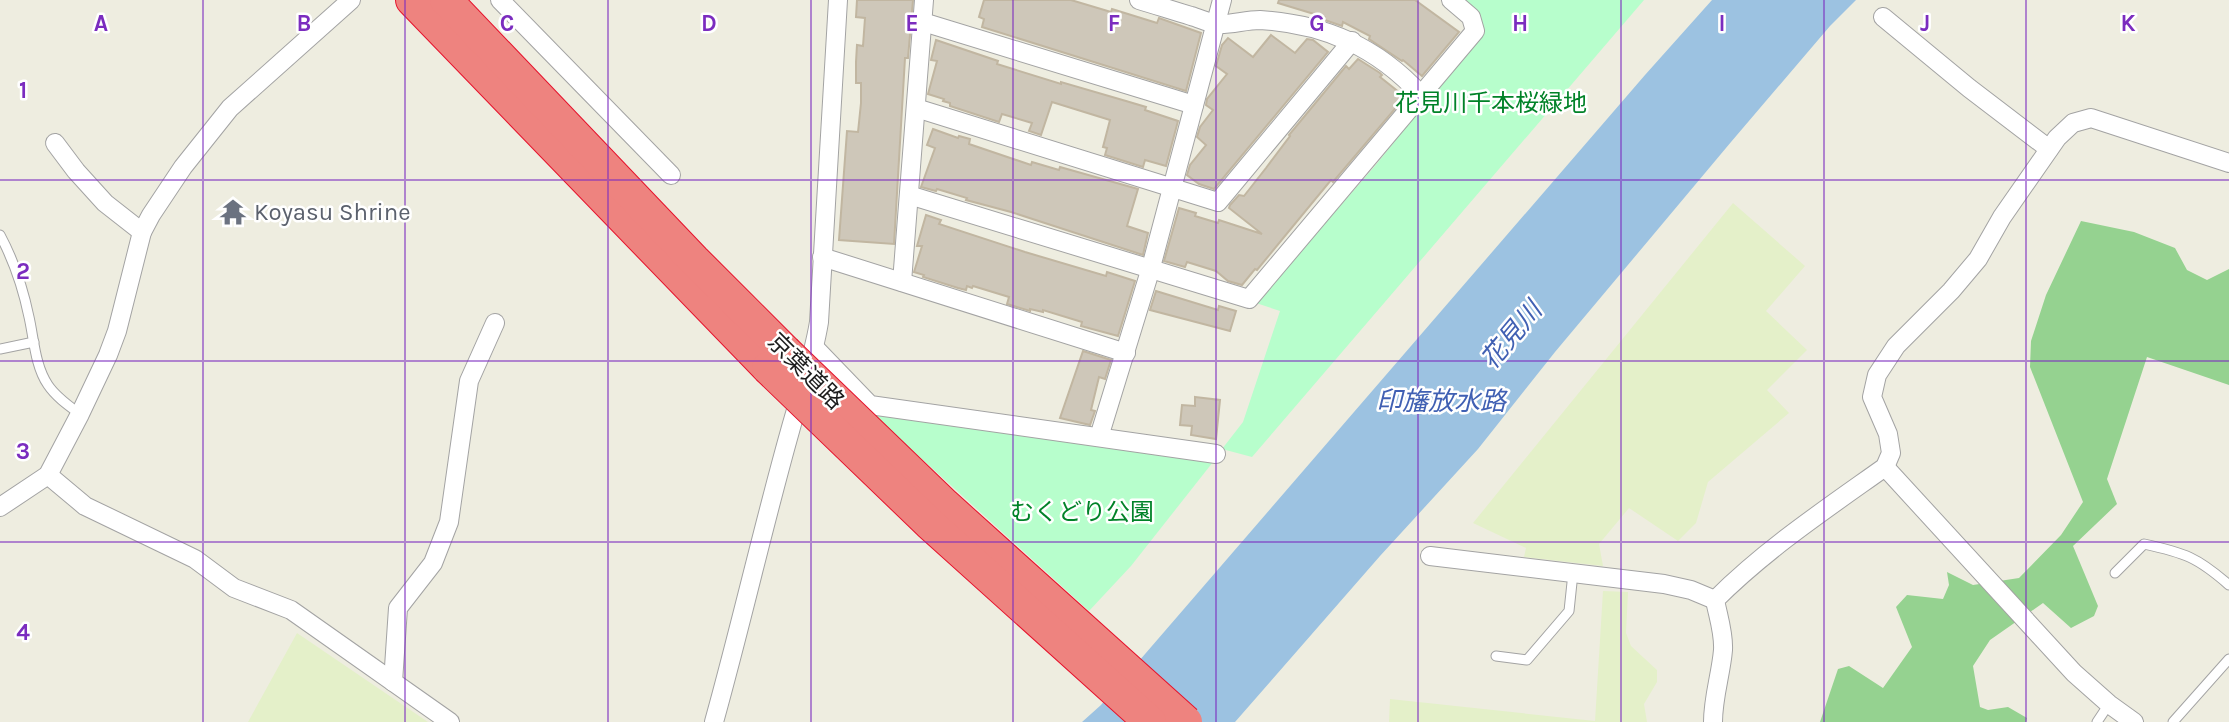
<svg xmlns="http://www.w3.org/2000/svg" width="2229" height="722" font-family="Karla,'Noto Sans JP',sans-serif">
	<rect width="100%" height="100%" fill="#eeede0"/>
	<!-- farmland -->
	<g fill="#e4f0c9">
		<path d="M1733,203L1805,266L1766,311L1807,350L1767,390L1789,413L1708,482L1696,523L1678,541L1629,508L1599,544L1603,566L1524,557L1526,548L1473,523Z"/>
		<path d="M1603,591L1628,592L1626,633L1631,646L1657,670V682L1644,704L1647,722H1389L1390,699L1595,721Z"/>
		<path d="M297,633L428,722H248Z"/>
	</g>
	<!-- forest -->
	<path fill="#95d290" d="M2081,221L2134,232L2175,248L2187,270L2207,280L2229,269V385L2147,357L2107,479L2117,504L2073,546L2098,606L2094,616L2071,628L2043,603L1990,640L1973,666L1980,707L1988,710L2008,707L2027,718L2026,722H1820L1838,669L1849,666L1883,688L1912,647L1896,607L1907,595L1943,599L1949,585L1947,572L1973,585L2019,578L2061,535L2083,502L2030,367L2031,341L2046,295Z"/>
	<!-- park -->
	<g fill="#b7fecc">
		<path d="M1460,0H1644L1252,457L1222,449L1243,422L1280,311L1256,303L1374,167L1479,37L1482,19Z"/>
		<path d="M868,410L1213,462L1131,566L1089,611Z"/>
	</g>
	<!-- water -->
	<path fill="#9cc2e1" d="M1712,0H1856L1830,26L1731,142L1555,352L1478,449L1380,556L1235,722H1082L1101,705L1645,75Z"/>
	<!-- building -->
	<g fill="#cec7b9" stroke="#c1b6a1" stroke-width="2">
		<path d="M857,0H913L908,58H905L894,244L839,240L847,131L858,132L861,103V83H856V62L857,45L863,46L865,18L856,17Z"/>
		<path d="M984,0H1071L1111,12L1112,9L1157,23L1159,18L1201,33L1186,91L982,27L984,19L979,17Z"/>
		<path d="M1279,0H1415L1459,32L1422,76L1403,60L1402,61L1369,39L1370,36L1343,22L1342,26L1322,19L1324,17L1278,3Z"/>
		<path d="M1271,35L1295,53L1307,39L1313,40L1328,52L1214,189L1199,184L1187,175L1190,165L1206,145L1197,137L1200,127L1213,110L1206,105L1207,99L1227,74L1216,66L1222,45L1228,38L1253,57Z"/>
		<path d="M936,40L998,61L997,64L1061,84V82L1126,101L1146,107L1145,110L1178,121L1166,166L1145,160L1143,167L1105,155L1107,148L1103,147L1110,120L1052,102L1041,135L1029,131L1032,123L1002,114L999,122L950,106V103L943,101L944,99L928,94L937,61L931,60Z"/>
		<path d="M1358,59L1380,73L1382,75L1380,77L1405,97L1333,182L1331,180L1257,270L1255,269L1242,285L1228,281L1216,271L1187,262L1185,267L1164,261L1179,208L1196,213L1195,216L1218,223L1219,220L1262,234L1229,208L1230,205L1239,195L1244,196L1266,168L1290,136L1289,135L1346,66L1349,69Z"/>
		<path d="M933,129L958,138L959,136L970,139L969,144L1031,165L1032,162L1059,170L1060,167L1138,189L1127,226L1148,233L1143,255L1011,212L966,200L967,198L937,189L936,191L921,187L935,148L927,145Z"/>
		<path d="M926,215L941,220L939,224L1025,252L1106,276L1107,272L1135,281L1118,336L1081,326L1082,322L1043,310V312L1030,309V311L1007,304L1009,297L973,286L972,288L967,286L966,290L958,288L923,277L924,275L914,272L922,246H917Z"/>
		<path d="M1156,291L1218,310L1219,306L1236,311L1230,331L1150,310Z"/>
		<path d="M1083,351L1111,360L1105,379L1099,377L1091,410L1095,411L1090,425L1060,418Z"/>
		<path d="M1195,397L1220,400L1216,439L1191,435L1192,426L1180,425L1182,405L1195,406Z"/>
	</g>
	<g fill="none" stroke-linecap="round" stroke-linejoin="round">
		<!-- lane casing -->
		<g stroke="#a3a3a3" stroke-width="11">
			<g id="lane">
				<path d="M0,235C14,261 23,288 29,317C34,339 35,366 48,385C56,397 69,406 80,414"/>
				<path d="M0,349L34,342"/>
				<path d="M2115,573L2144,544C2185,553 2197,557 2229,585"/>
				<path d="M1496,656L1527,660L1569,611L1573,573"/>
				<path d="M2097,722L2109,704"/>
				<path d="M2173,722L2229,659"/>
			</g>
		</g>
		<!-- street casing -->
		<g stroke="#a3a3a3" stroke-width="20">
			<g id="street">
				<path d="M500,0L671,175"/>
				<path d="M1139,0C1156,5 1174,11 1191,16C1199,18 1208,23 1217,24C1231,25 1245,20 1260,20C1325,24 1377,47 1421,95"/>
				<path d="M1883,17L1969,88L2049,149"/>
				<path d="M923,22L1194,105"/>
				<path d="M916,108L1218,202L1352,41"/>
				<path d="M55,143L76,171L105,203L142,232"/>
				<path d="M909,195L1249,299L1475,31L1471,17L1451,0"/>
				<path d="M822,257L1126,353"/>
				<path d="M902,282L924,0"/>
				<path d="M815,348L870,405L1216,454"/>
				<path d="M1099,437L1150,271L1222,0"/>
				<path d="M1885,467L2074,673L2109,704L2134,722"/>
				<path d="M48,475L85,506L195,559L234,588L291,610L450,722"/>
				<path d="M0,507L48,475L80,414L108,355L117,331L142,232L151,215L183,167L230,108L351,0"/>
				<path d="M1430,556L1664,584L1691,590L1715,600"/>
				<path d="M393,682L398,608L433,563L449,522L469,381L495,323"/>
				<path d="M714,722C741,625 763,527 790,431C800,394 813,360 819,322L838,0"/>
				<path d="M1713,722C1713,697 1721,674 1723,650C1724,633 1718,616 1715,600C1766,549 1826,509 1885,467L1891,453L1888,434L1872,397L1877,375L1896,346L1951,291L1978,259L2002,217L2057,138L2073,123L2091,118L2229,163"/>
			</g>
		</g>
		<!-- highway casing -->
		<g stroke="#e6132d" stroke-width="34">
			<g id="highway">
				<path d="M412,0L768,368"/>
				<path d="M446,0L694,260L785,351"/>
			</g>
		</g>
		<!-- lane -->
		<use href="#lane" stroke="#fff" stroke-width="9"/>
		<!-- street -->
		<use href="#street" stroke="#fff" stroke-width="18"/>
		<!-- highway -->
		<use href="#highway" stroke="#ee837f" stroke-width="32"/>
		<!-- highway-bridge casing -->
		<g stroke="#e6132d" stroke-width="34" stroke-linecap="butt">
			<g id="highway-bridge">
				<path d="M785,351L945,505L1186,722"/>
				<path d="M768,368L929,523L1150,722"/>
			</g>
		</g>
		<!-- highway-bridge -->
		<use href="#highway-bridge" stroke="#ee837f" stroke-width="32"/>
	</g>
	<!-- grid -->
	<path fill="none" stroke="#7b2cbf" stroke-width="2" stroke-opacity="0.55" d="M203,0V722M405,0V722M608,0V722M811,0V722M1013,0V722M1216,0V722M1418,0V722M1621,0V722M1824,0V722M2026,0V722M0,180H2229M0,361H2229M0,542H2229"/>
	<!-- icons -->
	<defs>
		<g id="temple-bare" transform="scale(2.1)"><path d="M0-6L5-2H3V0L6.5 2.5H4V6H1.5V3h-3V6H-4V2.5H-6.5L-3 0V-2H-5Z" fill="#6b7280" stroke="#fff" stroke-width="2.5" paint-order="stroke"/></g>
	</defs>
	<g fill-rule="evenodd">
		<use href="#temple-bare" x="233" y="212"/>
	</g>
	<g text-anchor="middle" stroke-width="5" stroke-linejoin="round" paint-order="stroke">
		<!-- park labels -->
		<g font-size="24" fill="#018228" stroke="#fff">
			<text x="1491" y="111">花見川千本桜緑地</text>
			<text x="1082" y="520">むくどり公園</text>
		</g>
		<!-- worship labels -->
		<g font-size="24" fill="#5b616d" stroke="#fff" text-anchor="start">
			<text x="254" y="220">Koyasu Shrine</text>
		</g>
		<!-- street labels -->
		<g font-size="24" fill="#1c1c1c" stroke="#fff">
			<text transform="translate(806 371) rotate(45)" y="8">京葉道路</text>
		</g>
		<!-- water labels -->
		<g font-size="26" font-style="italic" fill="#4060b3" stroke="#fff">
			<text transform="translate(1511 335) rotate(-50)" y="9">花見川</text>
			<text x="1441" y="410">印旛放水路</text>
		</g>
	</g>
	<g font-size="23" text-anchor="middle" font-weight="bold" fill="#7b2cbf" stroke="#fff" stroke-width="5" stroke-linejoin="round" paint-order="stroke">
		<text x="101" y="31">A</text>
		<text x="304" y="31">B</text>
		<text x="507" y="31">C</text>
		<text x="709" y="31">D</text>
		<text x="912" y="31">E</text>
		<text x="1114" y="31">F</text>
		<text x="1317" y="31">G</text>
		<text x="1520" y="31">H</text>
		<text x="1722" y="31">I</text>
		<text x="1925" y="31">J</text>
		<text x="2128" y="31">K</text>
		<text x="23" y="98">1</text>
		<text x="23" y="279">2</text>
		<text x="23" y="459">3</text>
		<text x="23" y="640">4</text>
	</g>
</svg>
